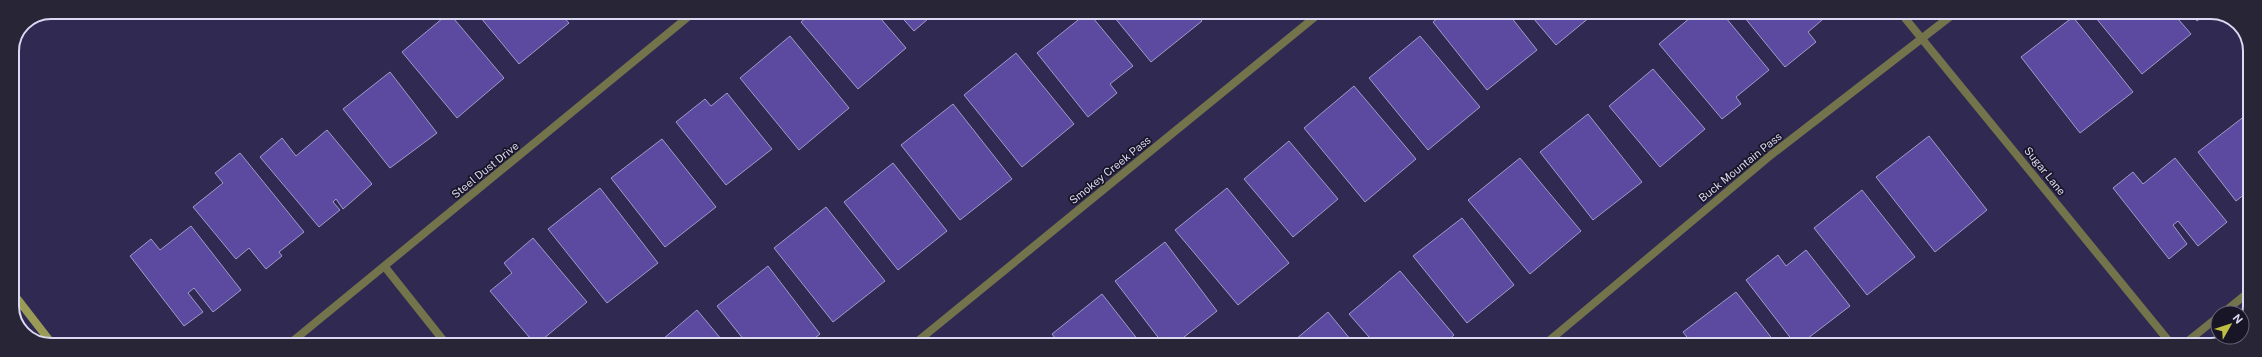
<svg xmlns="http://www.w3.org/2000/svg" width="2262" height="357" font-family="'Public Sans',sans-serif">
	<rect width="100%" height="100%" fill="#302951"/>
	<!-- building -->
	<g fill="#5b4a9f" stroke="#a09bcc">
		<path d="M476,12H559L569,23L519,64Z"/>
		<path d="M813,12H875L906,48L858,89L801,22Z"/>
		<path d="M897,12H936L914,31Z"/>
		<path d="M1088,12L1133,66L1110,84L1117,93L1088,117L1037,53Z"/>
		<path d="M1110,12H1195L1202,21L1151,62Z"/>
		<path d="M1445,12H1507L1537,50L1487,90L1433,22Z"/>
		<path d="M1528,12H1596L1556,45Z"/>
		<path d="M1697,12H1721L1769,70L1736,97L1741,104L1722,119L1659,44Z"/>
		<path d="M1740,12H1827L1829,14L1808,32L1816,42L1785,67Z"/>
		<path d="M2091,12H2172L2191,34L2142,74Z"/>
		<path d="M2191,12H2208L2197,21Z"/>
		<path d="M449,13L504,78L457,118L402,52Z"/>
		<path d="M2073,17L2133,92L2080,133L2021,57Z"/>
		<path d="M790,36L849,108L799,150L740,78Z"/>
		<path d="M1420,36L1480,107L1428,150L1369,78Z"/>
		<path d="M1016,53L1074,124L1022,167L964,95Z"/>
		<path d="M1653,69L1705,129L1660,167L1609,106Z"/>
		<path d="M390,72L437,133L390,168L343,109Z"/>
		<path d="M1354,86L1416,159L1365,202L1304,128Z"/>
		<path d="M727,93L772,149L726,185L676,122L705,99L711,106Z"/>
		<path d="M953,104L1012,179L960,220L901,145Z"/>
		<path d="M2250,112V190L2236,201L2198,152Z"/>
		<path d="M1588,114L1642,182L1593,220L1540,152Z"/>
		<path d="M327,130L372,184L343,209L336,199L333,202L340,210L319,227L260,157L282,138L296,156Z"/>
		<path d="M1929,136L1987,210L1935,252L1876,177Z"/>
		<path d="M662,139L716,207L665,247L611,178Z"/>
		<path d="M1289,141L1338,199L1293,237L1244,179Z"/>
		<path d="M240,153L304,232L279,252L282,256L266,269L249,248L236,259L193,207L223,183L215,173Z"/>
		<path d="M1520,158L1581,231L1530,274L1468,200Z"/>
		<path d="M2175,158L2227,222L2198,246L2178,221L2173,225L2187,244L2169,259L2113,188L2133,172L2143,184Z"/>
		<path d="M893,163L947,231L898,270L844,202Z"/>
		<path d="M600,188L658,263L607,303L548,229Z"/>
		<path d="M1227,188L1289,263L1238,305L1175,230Z"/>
		<path d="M1862,190L1915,257L1867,295L1814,228Z"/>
		<path d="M826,207L885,281L833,322L774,248Z"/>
		<path d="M1462,218L1514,285L1467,323L1413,256Z"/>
		<path d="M191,226L241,290L213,312L194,288L188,293L203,312L184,326L130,256L151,239L160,250Z"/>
		<path d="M533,238L587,302L536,345L490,291L512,273L504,263Z"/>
		<path d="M1165,242L1217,311L1174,345H1164L1115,281Z"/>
		<path d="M1806,250L1850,306L1799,345H1796L1746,280L1778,255L1786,266Z"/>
		<path d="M768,266L820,334L806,345H748L717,306Z"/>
		<path d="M1400,271L1454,335L1443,345H1376L1349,314Z"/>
		<path d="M1736,292L1777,345H1693L1683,332Z"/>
		<path d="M1102,294L1142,345H1060L1052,334Z"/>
		<path d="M697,310L726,345H656Z"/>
		<path d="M1328,312L1355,345H1289Z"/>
	</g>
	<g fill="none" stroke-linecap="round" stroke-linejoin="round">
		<!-- street -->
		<g stroke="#73744b" stroke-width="8">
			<path d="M1900,12L2172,345"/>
			<path d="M385,267L447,345"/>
			<path d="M2223,313L2250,291"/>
			<path d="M288,345L694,12"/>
			<path d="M913,345L1321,12"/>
			<path d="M1544,345L1771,155L1956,12"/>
			<path d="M2183,345L2218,317"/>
		</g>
		<!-- secondary -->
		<path stroke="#999b57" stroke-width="8" d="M12,292L53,345"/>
	</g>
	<g text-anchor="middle" stroke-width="3.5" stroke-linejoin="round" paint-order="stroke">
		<!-- street labels -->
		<g font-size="11" fill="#dbd9f3" stroke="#181527">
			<text transform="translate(1740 167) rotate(-39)" y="4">Buck Mountain Pass</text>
			<text transform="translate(485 170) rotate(-39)" y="4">Steel Dust Drive</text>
			<text transform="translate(1110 170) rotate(-39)" y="4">Smokey Creek Pass</text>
			<text transform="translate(2045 171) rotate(51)" y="4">Sugar Lane</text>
		</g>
	</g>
	<!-- crop -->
	<path d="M0 0H2262V357H0ZM51 19H2211A32 32 0 0 1 2243 51V306A32 32 0 0 1 2211 338H51A32 32 0 0 1 19 306V51A32 32 0 0 1 51 19Z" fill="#282537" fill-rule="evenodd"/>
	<path fill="none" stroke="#dbd9f3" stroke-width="2" d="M51 19H2211A32 32 0 0 1 2243 51V306A32 32 0 0 1 2211 338H51A32 32 0 0 1 19 306V51A32 32 0 0 1 51 19Z"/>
	<!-- north arrow -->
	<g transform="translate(2230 325) rotate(51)"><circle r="19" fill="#181527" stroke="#666379"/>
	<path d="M0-3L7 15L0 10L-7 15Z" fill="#bebf42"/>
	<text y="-6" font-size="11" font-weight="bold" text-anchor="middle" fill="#dbd9f3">N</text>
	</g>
</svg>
